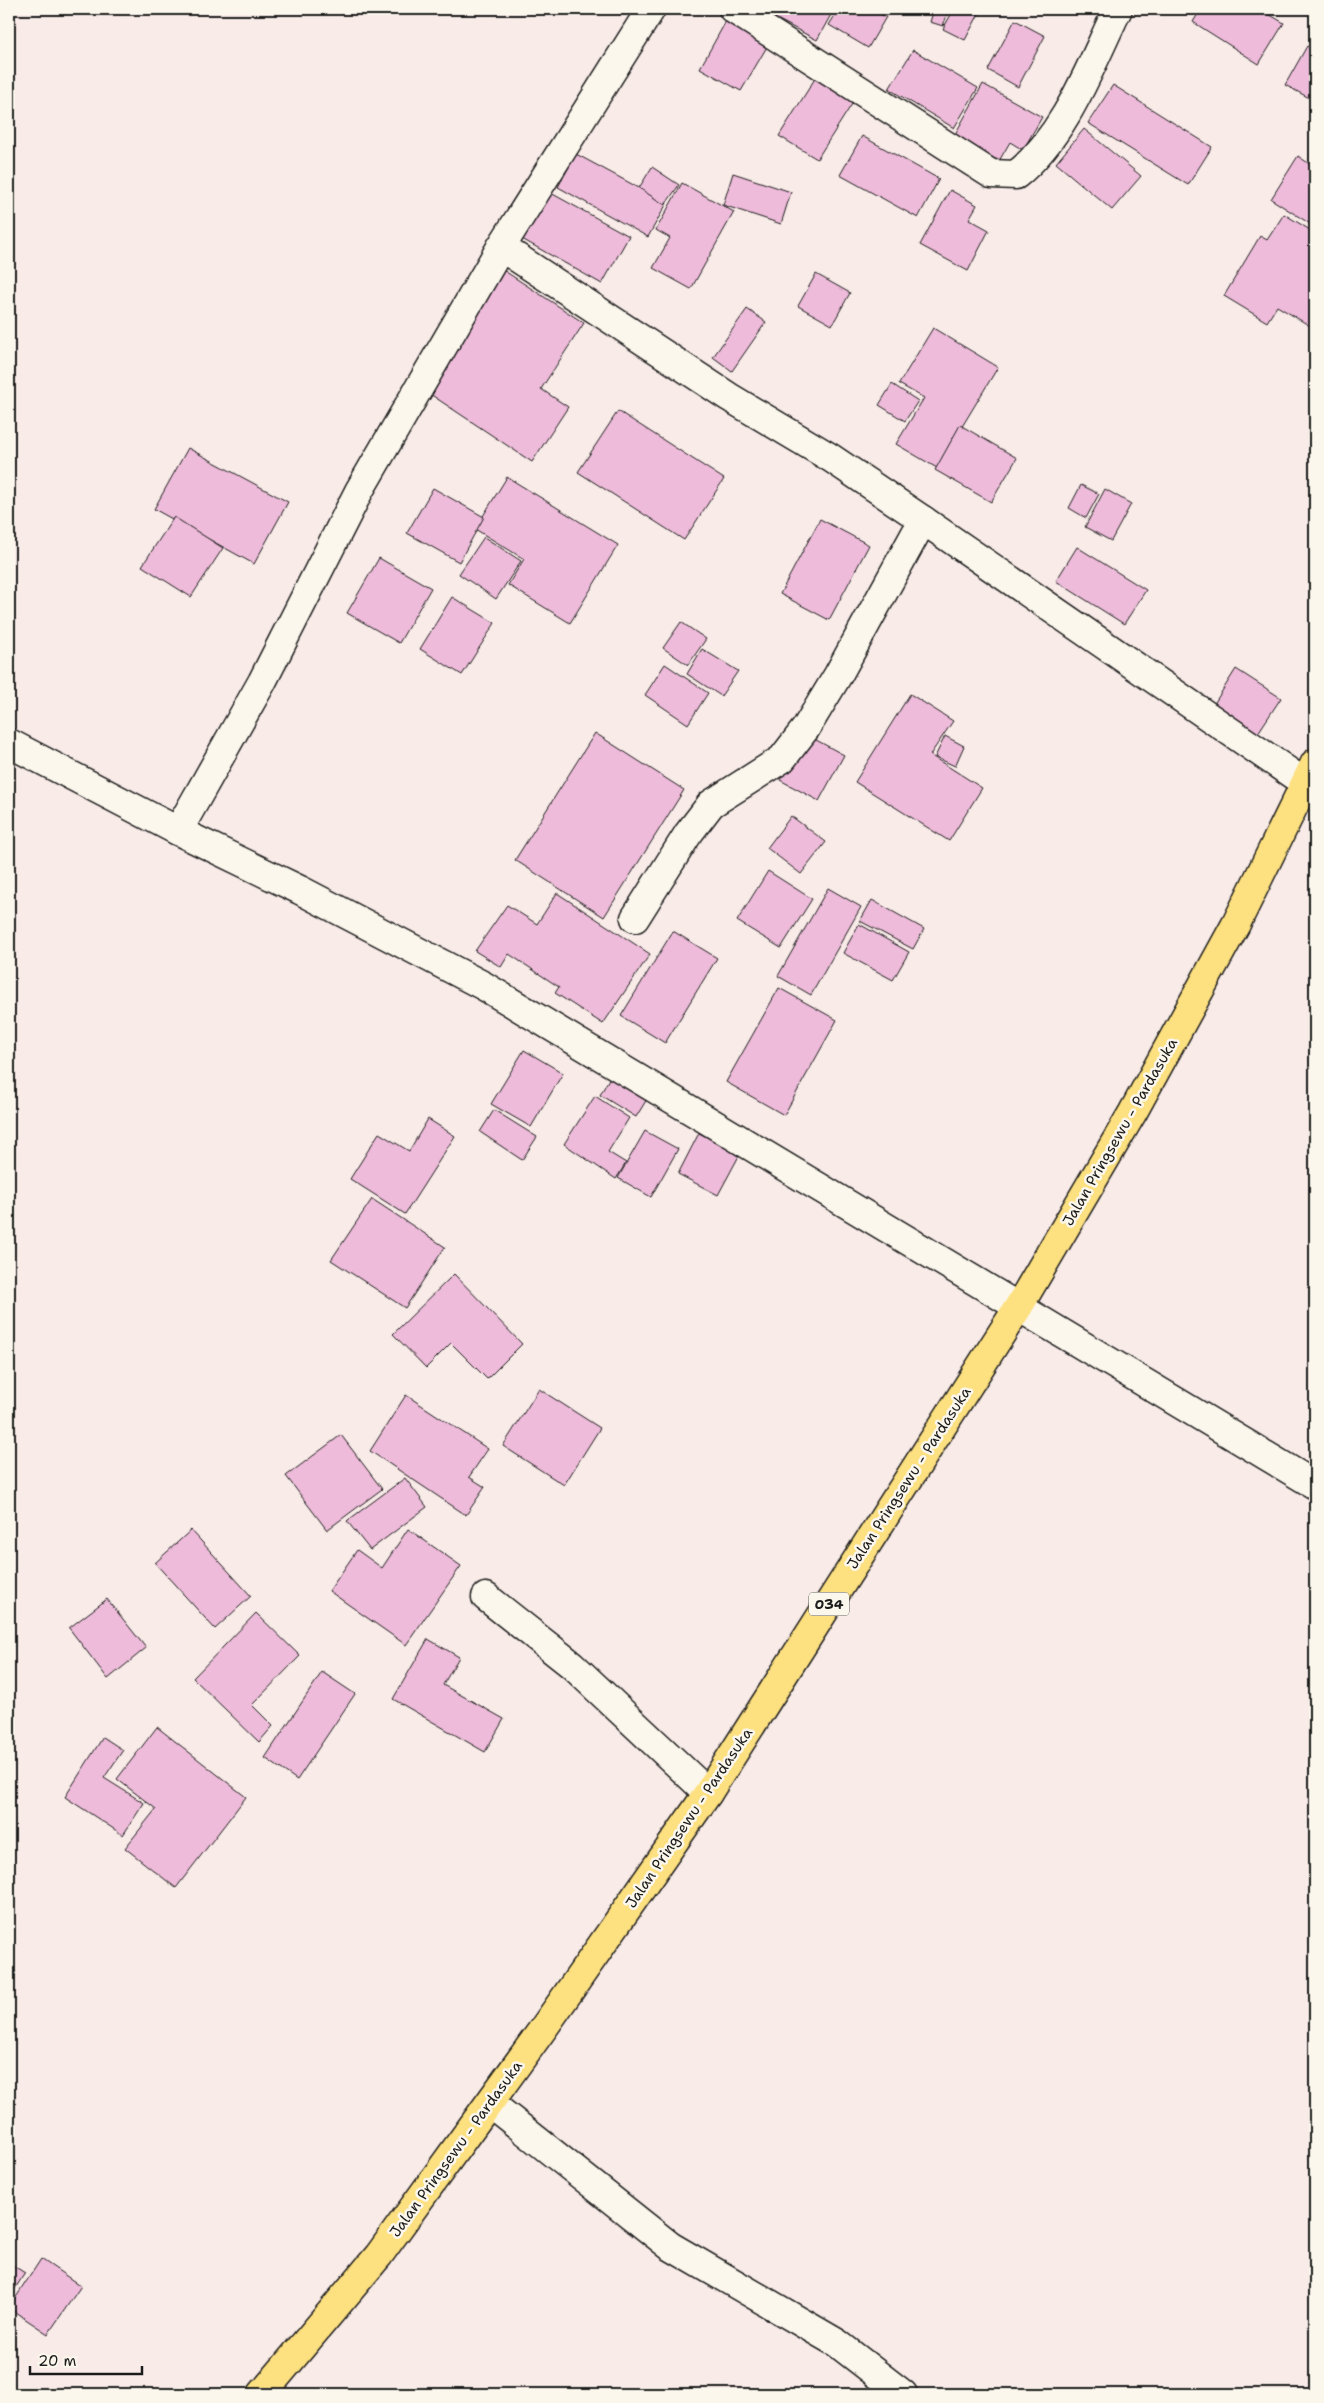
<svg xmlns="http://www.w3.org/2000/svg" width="1324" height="2403" font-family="'Shantell Sans',sans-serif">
	<rect width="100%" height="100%" fill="#f8ebe8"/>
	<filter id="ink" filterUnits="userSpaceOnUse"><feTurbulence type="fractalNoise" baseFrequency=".02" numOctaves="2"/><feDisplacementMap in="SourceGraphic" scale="10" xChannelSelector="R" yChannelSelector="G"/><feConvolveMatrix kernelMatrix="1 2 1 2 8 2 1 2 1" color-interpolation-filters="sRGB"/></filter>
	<g filter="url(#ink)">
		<!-- building -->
		<g fill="#eebbda" stroke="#1c1c1c">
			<path d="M780,9H834L817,40L775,18Z"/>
			<path d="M839,9H871L886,17L868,48L829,25Z"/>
			<path d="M934,9H949L943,26L930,22Z"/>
			<path d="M954,9L981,10L965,40L943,29Z"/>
			<path d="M1201,9H1260L1284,23L1259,64L1193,22Z"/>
			<path d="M1015,20L1045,36L1018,87L988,70Z"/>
			<path d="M726,21L768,45L741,91L700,68Z"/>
			<path d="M1307,46L1315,50V101L1285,85Z"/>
			<path d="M913,50L978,88L954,128L889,89Z"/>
			<path d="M821,69L859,93L817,159L779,136Z"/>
			<path d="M983,84L1042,117L1023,150L1010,142L999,161L954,136Z"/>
			<path d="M1113,85L1212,147L1188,185L1088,123Z"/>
			<path d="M1084,129L1141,176L1112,210L1056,163Z"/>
			<path d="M862,136L939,179L918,218L840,175Z"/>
			<path d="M576,154L667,203L648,237L558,187Z"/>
			<path d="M1298,156L1315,168V227L1271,199Z"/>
			<path d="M652,167L679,185L665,205L639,188Z"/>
			<path d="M733,173L791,192L781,224L723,205Z"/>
			<path d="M682,183L734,212L691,289L653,268L670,238L656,230Z"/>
			<path d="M950,190L977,205L969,219L989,230L968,271L920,245Z"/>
			<path d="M549,192L629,236L602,284L522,239Z"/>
			<path d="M1284,214L1315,233V329L1277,306L1267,322L1224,296L1260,236L1267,240Z"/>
			<path d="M503,270L584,323L541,389L568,407L532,462L424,390Z"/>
			<path d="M816,274L850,293L832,325L798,306Z"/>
			<path d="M747,309L766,322L732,371L713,357Z"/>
			<path d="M933,328L998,367L937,468L896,444L924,398L899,384Z"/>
			<path d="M892,384L918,401L905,421L879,405Z"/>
			<path d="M618,411L724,479L684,540L578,472Z"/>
			<path d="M960,425L1017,458L991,502L935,470Z"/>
			<path d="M188,448L288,502L254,564L154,509Z"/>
			<path d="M507,477L618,545L570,623L508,585L524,559L475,529Z"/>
			<path d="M1081,485L1099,494L1086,518L1069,508Z"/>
			<path d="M433,488L484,517L459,562L407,533Z"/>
			<path d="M1105,489L1131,504L1111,541L1085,527Z"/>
			<path d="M174,517L223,548L191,597L142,566Z"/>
			<path d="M820,519L869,545L829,620L780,594Z"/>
			<path d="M484,537L521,561L496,599L459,574Z"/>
			<path d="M1077,547L1146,590L1124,624L1056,581Z"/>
			<path d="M379,558L431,588L399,643L347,613Z"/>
			<path d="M452,597L495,623L462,675L420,649Z"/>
			<path d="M681,622L706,639L688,665L663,648Z"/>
			<path d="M702,649L738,671L721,696L687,674Z"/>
			<path d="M665,664L708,693L688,724L645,695Z"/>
			<path d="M1236,669L1281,698L1256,736L1212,707Z"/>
			<path d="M910,694L953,721L930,755L982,788L949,841L855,782Z"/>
			<path d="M595,733L684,790L604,917L515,860Z"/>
			<path d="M805,734L844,755L819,801L780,780Z"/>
			<path d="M945,736L964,746L955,766L935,757Z"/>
			<path d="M791,816L826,842L801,874L767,848Z"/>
			<path d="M768,871L812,899L781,948L737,921Z"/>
			<path d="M828,888L861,907L811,995L778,976Z"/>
			<path d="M557,893L650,954L603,1024L555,993L559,987L509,954L501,967L475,951L507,905L537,924Z"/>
			<path d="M872,900L924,929L913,949L860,921Z"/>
			<path d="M859,924L909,952L893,980L843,953Z"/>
			<path d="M673,931L717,958L665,1043L621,1016Z"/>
			<path d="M779,988L837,1020L784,1115L726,1082Z"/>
			<path d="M524,1050L563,1073L531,1127L491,1104Z"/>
			<path d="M610,1077L647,1099L636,1117L600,1095Z"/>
			<path d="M595,1096L629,1118L608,1152L626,1163L616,1179L564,1144Z"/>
			<path d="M494,1110L537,1137L522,1160L480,1132Z"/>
			<path d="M428,1119L455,1136L405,1214L350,1179L379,1133L409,1151Z"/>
			<path d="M645,1131L678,1149L651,1197L618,1178Z"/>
			<path d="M699,1133L740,1154L718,1195L678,1174Z"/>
			<path d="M372,1199L445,1247L405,1308L331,1260Z"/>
			<path d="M454,1274L522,1344L487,1379L451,1343L426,1368L393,1334Z"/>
			<path d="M539,1389L600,1428L564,1485L503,1446Z"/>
			<path d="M406,1395L488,1449L469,1477L485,1487L466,1515L370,1451Z"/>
			<path d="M341,1435L382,1489L327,1530L286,1476Z"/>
			<path d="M405,1478L427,1507L370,1550L347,1521Z"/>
			<path d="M408,1529L461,1566L406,1645L329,1591L357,1550L382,1568Z"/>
			<path d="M191,1530L251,1596L215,1629L155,1563Z"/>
			<path d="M107,1599L146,1648L108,1679L69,1628Z"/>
			<path d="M256,1613L300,1656L252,1705L273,1726L259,1742L193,1678Z"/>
			<path d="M428,1639L459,1657L443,1685L504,1719L485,1752L393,1699Z"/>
			<path d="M322,1672L355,1694L297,1780L265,1758Z"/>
			<path d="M157,1727L246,1797L176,1888L125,1848L156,1809L117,1779Z"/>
			<path d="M103,1737L123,1750L104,1778L144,1803L123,1835L65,1797Z"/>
			<path d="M41,2259L81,2286L48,2334L9,2308Z"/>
			<path d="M9,2263L25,2273L9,2298Z"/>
		</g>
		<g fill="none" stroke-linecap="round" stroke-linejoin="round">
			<!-- minor casing -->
			<g stroke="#1c1c1c" stroke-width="31">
				<g id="minor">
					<path d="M733,9L991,174L1016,175C1067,133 1090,66 1118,9"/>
					<path d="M501,247L729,397L831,458L923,520L1315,790"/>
					<path d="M9,743L178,831L300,890L484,986L1315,1485"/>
					<path d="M178,831L262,682L359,491L501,247L651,9"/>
					<path d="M635,918L688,834L711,804L782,759L806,728L838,675L923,520"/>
					<path d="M486,1597L572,1665L708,1793"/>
					<path d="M490,2103L670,2246L837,2343L903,2394"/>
				</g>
			</g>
			<!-- major casing -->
			<g stroke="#1c1c1c" stroke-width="31">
				<path id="major" d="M262,2394L379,2255L545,2026L708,1793L1019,1306L1133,1112L1236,924L1315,763"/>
			</g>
			<!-- minor -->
			<use href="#minor" stroke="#fbf7ec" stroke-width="28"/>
			<!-- major -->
			<use href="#major" stroke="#fde080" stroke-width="28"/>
		</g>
	</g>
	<g text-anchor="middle" stroke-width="5" stroke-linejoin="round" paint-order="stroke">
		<!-- shield labels -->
		<rect fill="#fbf7ec" stroke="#5f5e5a" stroke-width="1" x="809" y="1592.5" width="40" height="23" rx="4"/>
		<g font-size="14" font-weight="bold" fill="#1c1c1c">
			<text x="829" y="1609">034</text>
		</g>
		<!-- street labels -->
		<g font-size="15" fill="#1c1c1c" stroke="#fbf7ec">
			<text transform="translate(1120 1132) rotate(-60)" y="5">Jalan Pringsewu - Pardasuka</text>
			<text transform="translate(909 1478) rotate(-57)" y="5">Jalan Pringsewu - Pardasuka</text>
			<text transform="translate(689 1818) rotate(-56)" y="5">Jalan Pringsewu - Pardasuka</text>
			<text transform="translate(456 2149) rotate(-54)" y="5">Jalan Pringsewu - Pardasuka</text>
		</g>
	</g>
	<!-- margin -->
	<rect width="1324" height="2403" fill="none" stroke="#fbf7ec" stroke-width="30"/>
	<rect x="15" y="15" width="1294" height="2373" fill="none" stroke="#1c1c1c" stroke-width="2" filter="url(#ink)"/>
	<!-- scale -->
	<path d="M30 2366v8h112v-8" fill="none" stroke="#1c1c1c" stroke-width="2.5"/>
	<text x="38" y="2366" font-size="15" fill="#1c1c1c" stroke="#fbf7ec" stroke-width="4" paint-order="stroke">20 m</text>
</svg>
